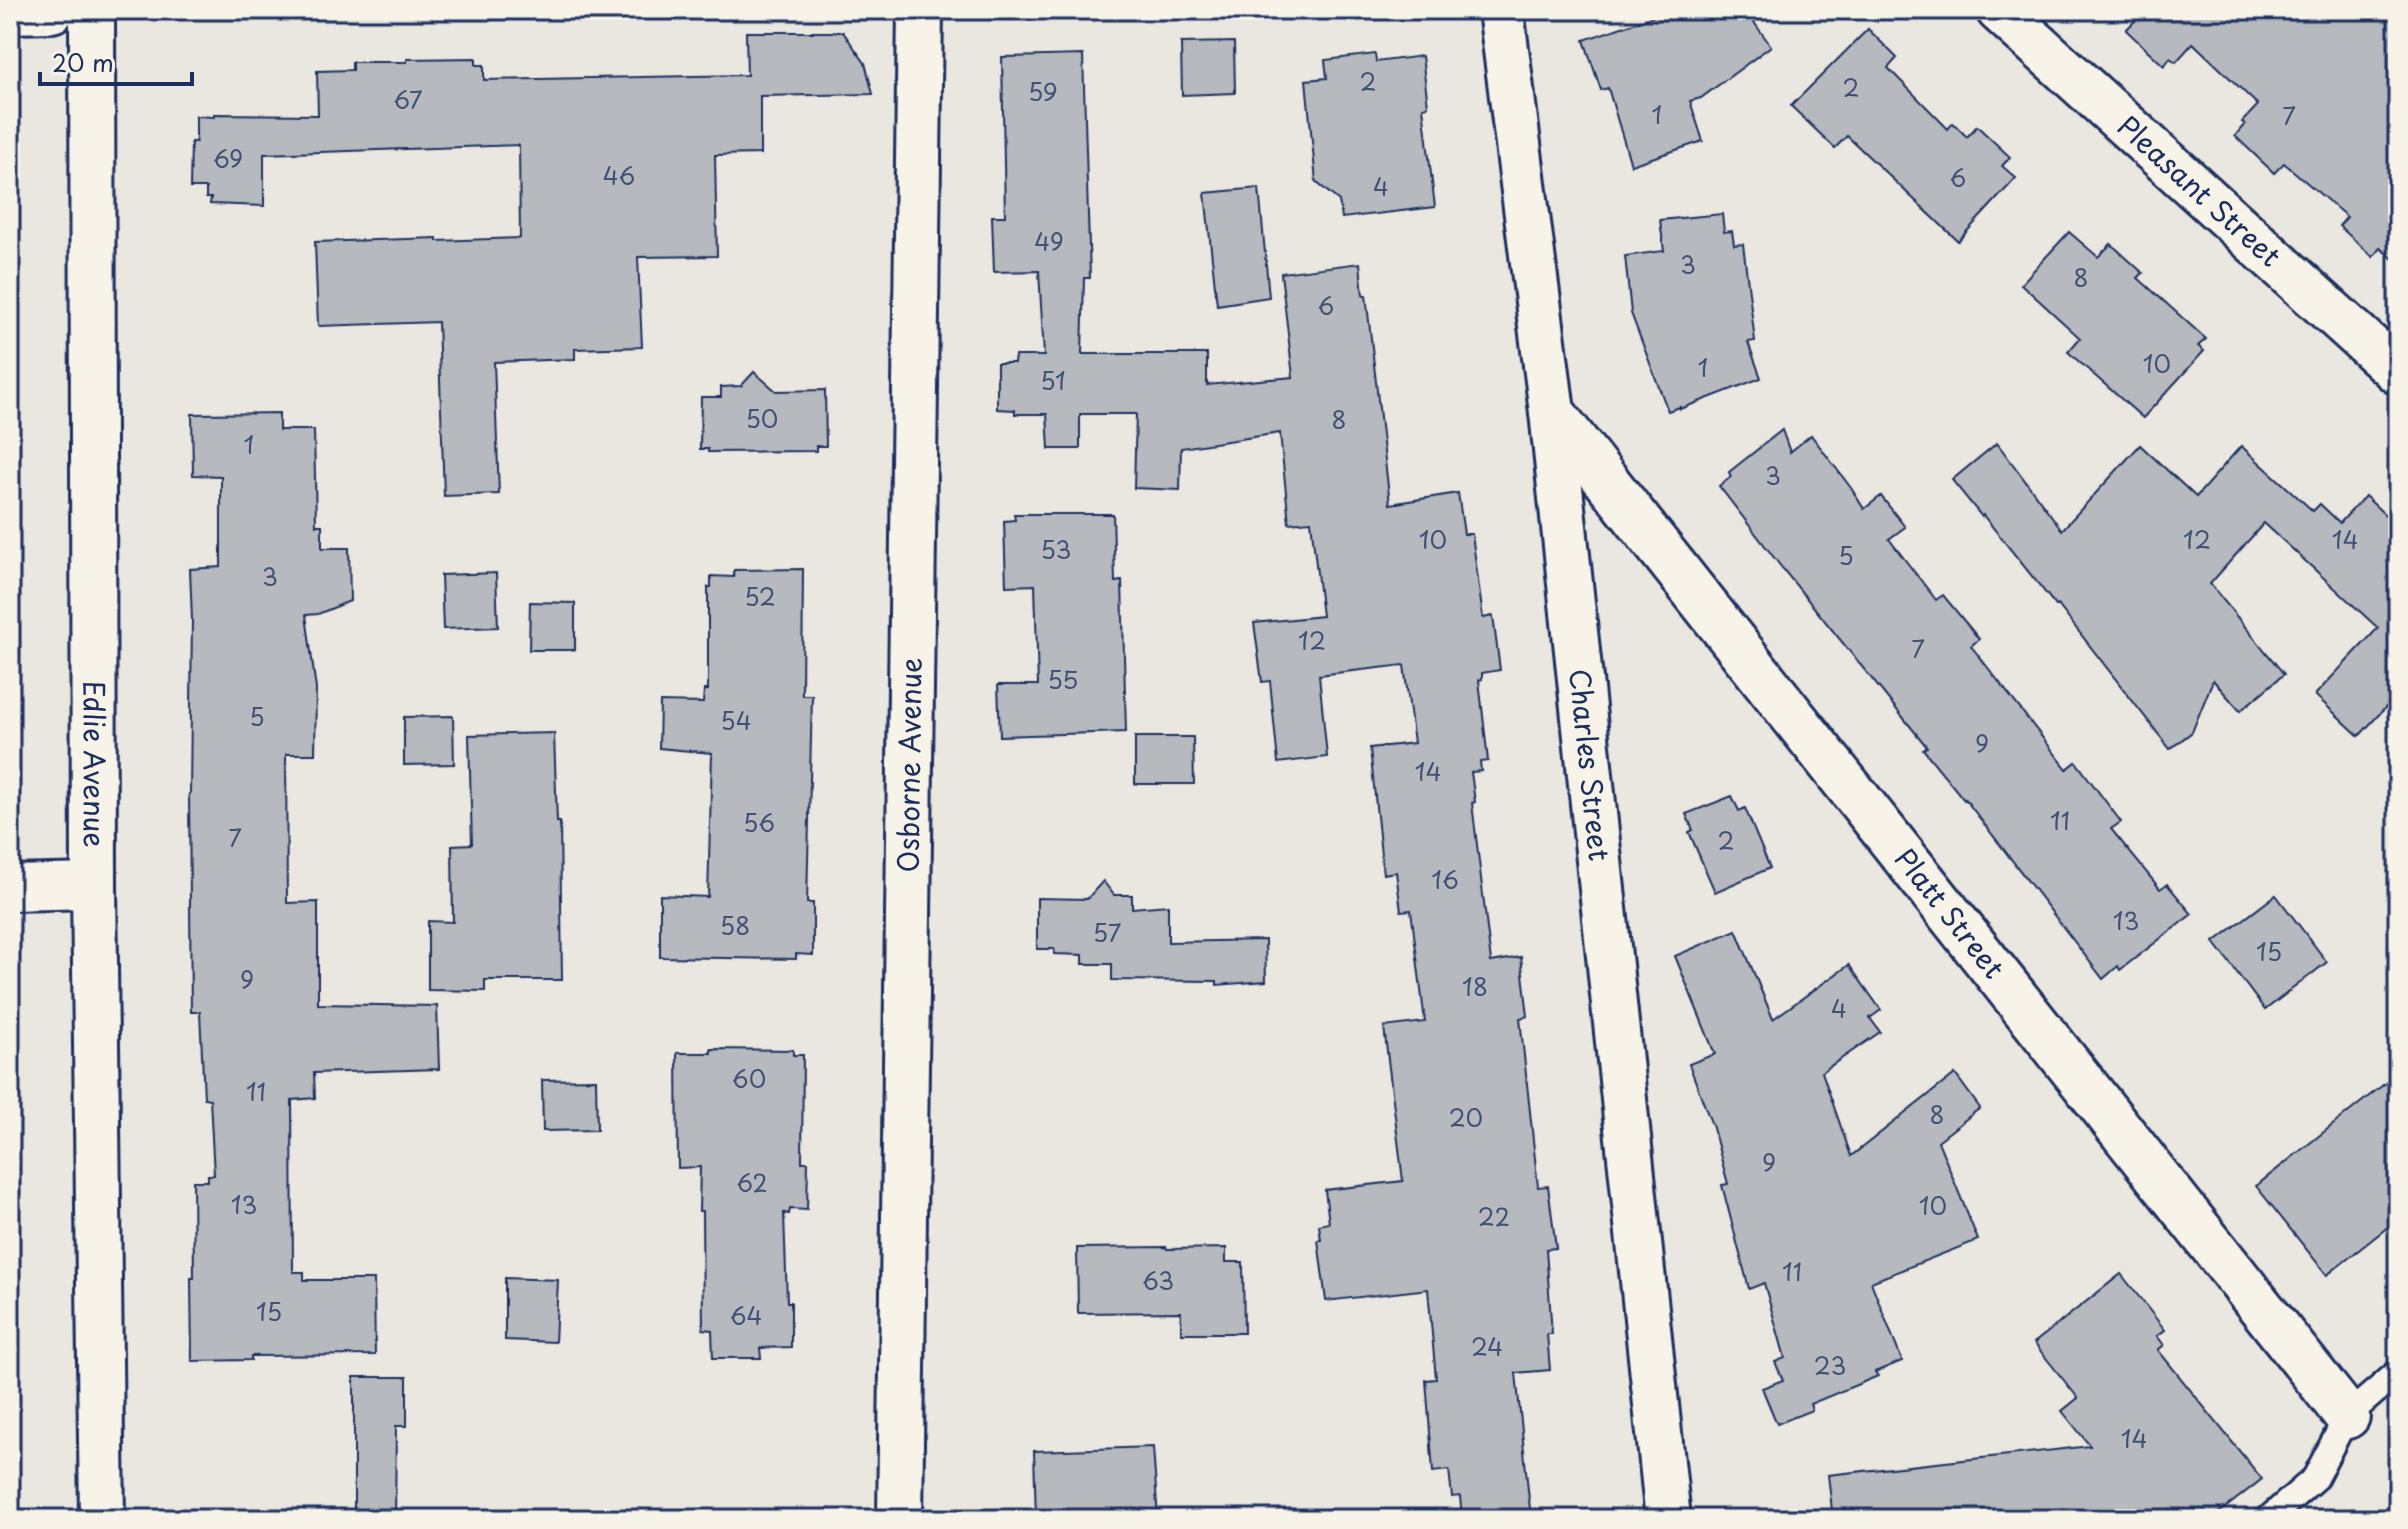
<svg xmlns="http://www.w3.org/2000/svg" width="2408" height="1529" font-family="'Playpen Sans',sans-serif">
	<rect width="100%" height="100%" fill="#eae7e0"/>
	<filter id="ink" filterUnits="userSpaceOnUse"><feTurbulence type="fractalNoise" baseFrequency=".0125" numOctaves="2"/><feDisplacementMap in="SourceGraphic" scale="16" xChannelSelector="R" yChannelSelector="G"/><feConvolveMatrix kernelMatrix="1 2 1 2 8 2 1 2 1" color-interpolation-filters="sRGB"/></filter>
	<g filter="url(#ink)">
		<!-- building -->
		<g fill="#b6babf" stroke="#1b2f5e" stroke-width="2">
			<path d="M1671,10H1745L1771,46L1701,98L1690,101L1703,141L1631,165L1608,88L1601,90L1584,40Z"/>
			<path d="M2145,10H2398V263L2380,248L2373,257L2339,226L2347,217L2284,163L2274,173L2235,136L2245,124L2242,122L2258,105L2193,43L2176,62L2170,58L2164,66L2126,30Z"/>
			<path d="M1868,29L1897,58L1888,68L1948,129L1953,123L1967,137L1977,126L2010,157L2002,166L2016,178L1958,241L1847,136L1835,148L1791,106Z"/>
			<path d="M746,32H843L865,63L873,94L760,96V154L715,155L717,256L638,257L642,347L575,349V359L494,362L499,494L444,496L438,322L318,326L315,242L437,238V241L520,238L519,145L264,154V206L210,204L211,198H206V188H190L191,142H196V116L214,117V114L318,115L317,71L352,70V62H407V59L476,58V65H484V80L747,75Z"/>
			<path d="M1234,42L1235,93L1182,95L1181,43Z"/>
			<path d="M1375,54L1376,62L1422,56L1428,106L1423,107L1435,207L1342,218L1339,201L1316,182L1306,80L1327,78L1325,60Z"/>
			<path d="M1083,55L1090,278H1084L1082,354H1207V385L1293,377L1281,273L1360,263L1363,295H1366L1390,504L1458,493L1464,534H1472L1483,618L1493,616L1500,670L1482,673V679L1479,680L1488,761L1480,762L1481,771L1471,772L1475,802L1472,803L1491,962L1521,957L1528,1016L1520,1018L1538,1187L1548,1186L1556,1248L1546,1249L1552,1334H1547L1550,1370L1516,1373L1531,1519H1462L1460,1496L1452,1497L1449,1470L1433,1472L1426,1380L1436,1379L1428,1289L1326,1301L1318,1240H1321L1319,1225L1329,1223L1325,1190L1403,1181L1384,1027L1425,1022L1411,910L1401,911L1396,872L1383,874L1370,748L1414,743L1404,665L1319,675L1327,757L1278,763L1270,681L1262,682L1254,623L1322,616L1311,521L1289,523L1280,433L1181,448L1180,490L1134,488L1136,414H1080V449H1049L1047,414H1015V410L997,409V363H1014L1015,356H1044L1039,271L994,272L992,216H1005L1002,57Z"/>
			<path d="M1259,188L1269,297L1217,305L1205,193Z"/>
			<path d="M1722,214L1724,232L1732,231L1734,245L1743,244L1755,341L1748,342L1761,378L1680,409V407L1668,411L1631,313L1625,256L1664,251L1660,220Z"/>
			<path d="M2069,232L2098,257L2111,244L2143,273L2138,278L2206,339L2198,346L2204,351L2143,418L2068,352L2080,338L2021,284Z"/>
			<path d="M754,372L776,391L825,390L826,446H816V451L708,452V449H700L701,397H721V387L741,386Z"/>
			<path d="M279,413V430H314L316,525H322V548H349L350,601L318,614L306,615L316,689L315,754H286L287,903L318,902V1004L437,1006L439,1069L314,1073L315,1098L292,1100L293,1272H304V1280H374L375,1355L251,1356V1360L192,1361L191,1278H194L193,1181H208V1175H214L210,1099L204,1098L200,1012H191L189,794H190L192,620L190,569L221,567V476L193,475L192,414Z"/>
			<path d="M1782,430L1790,452L1811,435L1851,488L1864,509L1881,496L1905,527L1889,539L1936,600L1943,595L1979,639L1971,646L2067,769L2076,762L2121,822L2111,829L2160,889L2167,884L2192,914L2120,970L2118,966L2103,979L1965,799L1964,800L1923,749L1927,747L1782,568L1719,486L1731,477L1729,472Z"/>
			<path d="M1997,443L2062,530L2140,445L2196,497L2241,446L2313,511L2320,504L2340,523L2365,496L2398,527V694L2359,736L2315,695L2378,628L2264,523L2210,584L2284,674L2240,711L2213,680L2192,732L2170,749L2058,605L2056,606L1983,515L1982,517L1952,480Z"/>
			<path d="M1014,514H1113L1115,582L1122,581L1126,732L1000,736L998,685H1038L1035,585L1006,586L1004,521L1015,520Z"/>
			<path d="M803,569L802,695H812L807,903H813V955L796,954V959L660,957V895L708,897L712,753L659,748L660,702L703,703L704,690H708V587H711V576L734,577V570Z"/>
			<path d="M496,573L498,627L443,629L441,575Z"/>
			<path d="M530,602L575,603V650H529Z"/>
			<path d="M453,716L454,764L404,765V717Z"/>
			<path d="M554,733L557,822H560L562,980H485V991L428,990V921L453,922L452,845L472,844L469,735Z"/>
			<path d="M1135,737H1193L1194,784H1135Z"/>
			<path d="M1732,796L1739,811L1745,808L1770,868L1715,892L1689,832L1693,830L1686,814Z"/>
			<path d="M1103,881L1114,895H1132V908L1168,905V942L1265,940L1266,981L1217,985V981L1112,980V964H1083V955L1054,954V949H1037V898L1087,899Z"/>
			<path d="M2276,895L2327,962L2265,1010L2214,942Z"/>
			<path d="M1736,930L1773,1019L1849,965L1881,1010L1870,1018L1880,1032L1822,1072L1851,1156L1955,1074L1980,1108L1938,1141L1978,1240L1871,1282L1902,1361L1875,1372L1878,1376L1810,1404L1812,1410L1777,1424L1762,1388L1783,1380L1775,1362L1785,1358L1764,1283L1749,1289L1722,1185L1728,1184L1713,1128L1689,1064L1715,1054L1675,956Z"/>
			<path d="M711,1049L793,1050V1055H803L802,1162H808L807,1210L790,1209L789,1214L784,1213L787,1302H791V1347L760,1348L761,1358H713L712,1330L703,1329L702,1211H699L700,1167L678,1168L677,1053H711Z"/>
			<path d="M2398,1073V1219L2327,1275L2256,1186Z"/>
			<path d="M596,1079L597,1130L543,1131L542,1080Z"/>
			<path d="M1166,1247L1167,1249L1226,1248V1262H1243L1244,1333H1181V1312L1078,1313L1077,1248Z"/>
			<path d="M2121,1274L2165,1330L2157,1336L2164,1345L2158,1350L2262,1479L2211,1519H1833L1828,1475L2090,1446L2062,1411L2078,1398L2034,1343Z"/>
			<path d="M505,1278L558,1280L555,1342L505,1340Z"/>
			<path d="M354,1377H407V1426H396L395,1519H354Z"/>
			<path d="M1153,1447L1158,1519H1036L1034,1451Z"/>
		</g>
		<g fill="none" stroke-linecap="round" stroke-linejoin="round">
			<!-- service casing -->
			<g stroke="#1b2f5e" stroke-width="30">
				<path id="service" d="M2268,1519L2315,1478L2347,1416L2398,1372"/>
			</g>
			<!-- minor casing -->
			<g stroke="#1b2f5e" stroke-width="50">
				<g id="minor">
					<path id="s1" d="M92,10L94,886L102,1519"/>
					<path id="s2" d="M1501,10L1552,412L1668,1519"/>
					<path id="s3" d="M1999,10L2398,372"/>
					<path d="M10,11L52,10"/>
					<path id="s4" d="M1552,412L2347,1416"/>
					<path d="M10,888L94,886"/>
					<path id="s5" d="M900,1519L920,10"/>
				</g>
			</g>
			<!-- service -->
			<use href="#service" stroke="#f7f3e8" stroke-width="24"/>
			<!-- minor -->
			<use href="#minor" stroke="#f7f3e8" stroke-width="44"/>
		</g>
	</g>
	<g text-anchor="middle" stroke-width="6" stroke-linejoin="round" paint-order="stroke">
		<!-- number labels -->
		<g font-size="24" fill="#425276">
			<text x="1368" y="91">2</text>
			<text x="1851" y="97">2</text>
			<text x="1043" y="101">59</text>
			<text x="408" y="109">67</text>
			<text x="1657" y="124">1</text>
			<text x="2289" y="125">7</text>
			<text x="228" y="168">69</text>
			<text x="619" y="185">46</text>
			<text x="1958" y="187">6</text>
			<text x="1381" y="196">4</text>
			<text x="1049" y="251">49</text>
			<text x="1688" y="274">3</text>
			<text x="2081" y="287">8</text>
			<text x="1326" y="315">6</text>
			<text x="2157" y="373">10</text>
			<text x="1703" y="377">1</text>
			<text x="1053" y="390">51</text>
			<text x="762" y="428">50</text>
			<text x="1339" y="429">8</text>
			<text x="249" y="454">1</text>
			<text x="1773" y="485">3</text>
			<text x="1433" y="549">10</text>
			<text x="2197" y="549">12</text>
			<text x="2345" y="549">14</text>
			<text x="1056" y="559">53</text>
			<text x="1846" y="565">5</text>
			<text x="270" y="586">3</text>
			<text x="760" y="606">52</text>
			<text x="1312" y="650">12</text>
			<text x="1918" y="658">7</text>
			<text x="1063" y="689">55</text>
			<text x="257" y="726">5</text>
			<text x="736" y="730">54</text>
			<text x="1982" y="753">9</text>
			<text x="1428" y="781">14</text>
			<text x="2060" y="830">11</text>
			<text x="759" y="832">56</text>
			<text x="235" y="847">7</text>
			<text x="1726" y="850">2</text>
			<text x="1445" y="889">16</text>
			<text x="2126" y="930">13</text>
			<text x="735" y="935">58</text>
			<text x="1107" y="942">57</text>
			<text x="2269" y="961">15</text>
			<text x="247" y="989">9</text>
			<text x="1475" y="996">18</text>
			<text x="1839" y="1018">4</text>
			<text x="749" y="1088">60</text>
			<text x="256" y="1101">11</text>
			<text x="1937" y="1124">8</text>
			<text x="1466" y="1127">20</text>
			<text x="1769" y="1172">9</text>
			<text x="752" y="1192">62</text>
			<text x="244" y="1214">13</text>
			<text x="1933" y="1215">10</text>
			<text x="1494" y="1226">22</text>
			<text x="1792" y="1281">11</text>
			<text x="1158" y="1290">63</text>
			<text x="269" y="1321">15</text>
			<text x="746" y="1325">64</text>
			<text x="1487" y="1356">24</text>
			<text x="1830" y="1375">23</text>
			<text x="2134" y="1448">14</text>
		</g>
		<!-- street labels -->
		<g font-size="28" fill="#1b2f5e" stroke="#f7f3e8">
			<text dy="10" stroke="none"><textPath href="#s3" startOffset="270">Pleasant Street</textPath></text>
			<text dy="10" stroke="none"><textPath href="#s5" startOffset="754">Osborne Avenue</textPath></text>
			<text dy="10" stroke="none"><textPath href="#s2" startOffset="760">Charles Street</textPath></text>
			<text dy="10" stroke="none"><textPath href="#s1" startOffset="754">Edlie Avenue</textPath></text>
			<text dy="10" stroke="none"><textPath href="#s4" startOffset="640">Platt Street</textPath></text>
		</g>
	</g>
	<!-- margin -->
	<rect width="2408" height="1529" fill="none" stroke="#f7f3e8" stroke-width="40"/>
	<rect x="20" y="20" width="2368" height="1489" fill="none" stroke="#1b2f5e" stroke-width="3" filter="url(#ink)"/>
	<!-- scale -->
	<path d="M40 72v12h152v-12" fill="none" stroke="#1b2f5e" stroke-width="4"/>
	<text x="52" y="72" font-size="24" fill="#1b2f5e" stroke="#f7f3e8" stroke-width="6" paint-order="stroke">20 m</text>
</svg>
